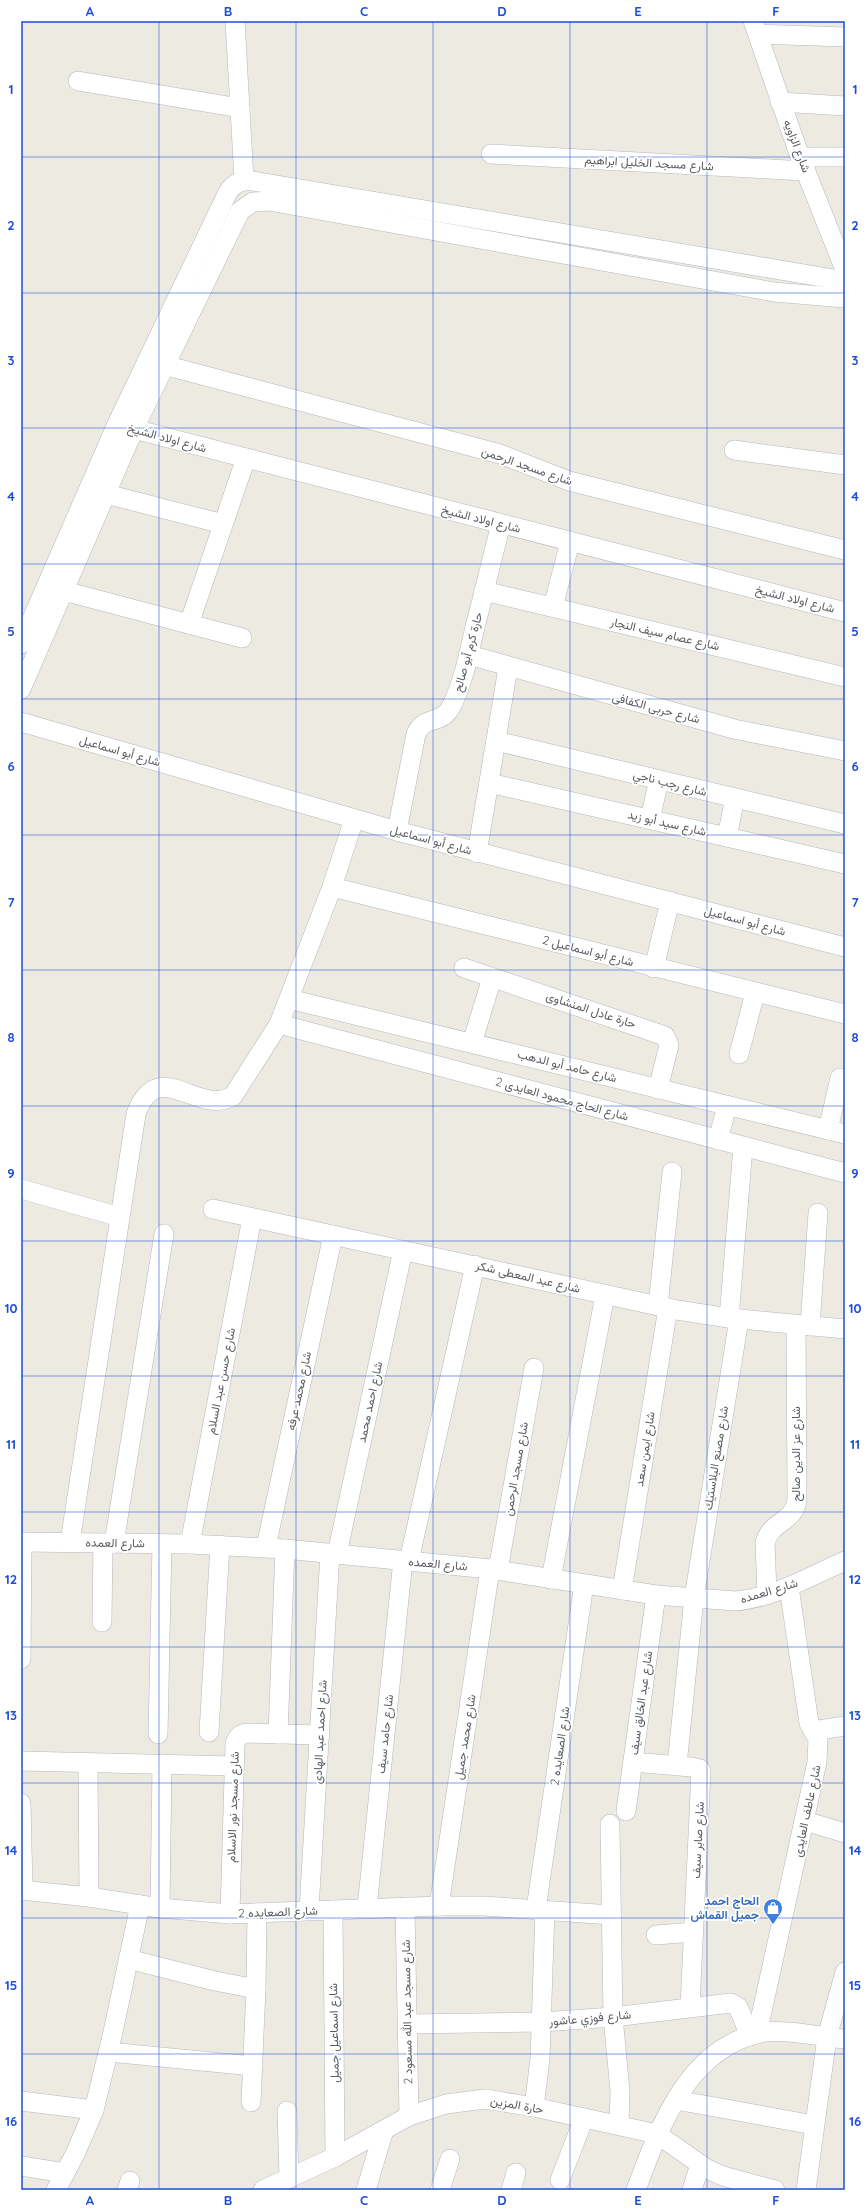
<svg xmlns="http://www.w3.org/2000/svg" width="866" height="2211" font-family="Quicksand,Vazirmatn,sans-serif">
	<rect width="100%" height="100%" fill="#eceae1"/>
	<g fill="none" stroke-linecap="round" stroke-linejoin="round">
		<!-- street casing -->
		<g stroke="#b4b7bc" stroke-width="20">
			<g id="street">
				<path d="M235,21L244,180"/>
				<path d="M753,21L800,157L845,270"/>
				<path d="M758,34L845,37"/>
				<path d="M78,81L240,108"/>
				<path d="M780,102L845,106"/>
				<path d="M491,154L806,171"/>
				<path d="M800,157H845"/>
				<path d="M164,365L500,454L569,481L845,550"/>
				<path d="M122,426L845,612"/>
				<path d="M734,450L845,465"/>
				<path d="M106,494L223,524"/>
				<path d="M64,591L242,638"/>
				<path d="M484,591L845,677"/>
				<path d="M553,607L570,542"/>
				<path d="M189,624L246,458"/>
				<path d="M21,644L117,424L228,192C234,183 241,180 253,181L845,281"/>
				<path d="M469,655L734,729L845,751"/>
				<path d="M21,689L134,429L240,211L253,202L269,201L774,292L845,298"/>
				<path d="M21,722L397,831L845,947"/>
				<path d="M496,741L845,824"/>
				<path d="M489,783L845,864"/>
				<path d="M650,819L659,780"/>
				<path d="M397,831L416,734C425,713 442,728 453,703C464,679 469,653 475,627C484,593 492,558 501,524"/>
				<path d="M727,837L735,798"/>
				<path d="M477,853L508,668"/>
				<path d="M332,887L845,1014"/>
				<path d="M464,968L665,1036L669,1045L658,1089"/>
				<path d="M654,968L670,901"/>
				<path d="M289,999L845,1134"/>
				<path d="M279,1024L845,1173"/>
				<path d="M472,1043L492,978"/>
				<path d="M739,1054L755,993"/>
				<path d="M828,1130L840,1078"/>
				<path d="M718,1140L727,1106"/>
				<path d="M21,1189L120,1217"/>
				<path d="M213,1209L677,1310L729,1318L845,1329"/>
				<path d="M658,1306L672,1172"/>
				<path d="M729,1318L743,1147"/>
				<path d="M810,1326L818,1213"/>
				<path d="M21,1542L190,1544L285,1549L490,1569L656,1595L735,1601C774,1598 810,1576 845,1561"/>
				<path d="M70,1542L136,1114C158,1054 198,1117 233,1096L279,1024L332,887L354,819"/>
				<path d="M114,1543L164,1234"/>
				<path d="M190,1544L252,1218"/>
				<path d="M266,1547L333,1235"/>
				<path d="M337,1554L403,1250"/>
				<path d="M409,1561L475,1265"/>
				<path d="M498,1570L534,1368"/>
				<path d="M551,1579L605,1295"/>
				<path d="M622,1590L668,1308"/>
				<path d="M767,1594L765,1542C772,1520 794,1523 797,1500L796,1324"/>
				<path d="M102,1622L103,1543"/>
				<path d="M21,1659L22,1542"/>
				<path d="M813,1731L845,1726"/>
				<path d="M209,1732L220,1545"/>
				<path d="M158,1734L162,1544"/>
				<path d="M278,1734L285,1549"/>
				<path d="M21,1761L234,1766"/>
				<path d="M633,1762L691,1767L700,1769L701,1771L690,2007"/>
				<path d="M88,1763L89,1897"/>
				<path d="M677,1765L694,1598L739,1319"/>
				<path d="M21,1803L23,1890"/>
				<path d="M626,1811L656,1595"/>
				<path d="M805,1821L845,1833"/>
				<path d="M610,1824L613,2017L620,2091L619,2125"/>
				<path d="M21,1890L89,1897L160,1908L230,1914L439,1906H484L611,1915"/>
				<path d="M439,1906L490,1569"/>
				<path d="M405,1907L409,2116"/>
				<path d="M160,1908L162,1764"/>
				<path d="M367,1908L403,1560"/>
				<path d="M536,1909L584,1584"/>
				<path d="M309,1910L330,1553"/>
				<path d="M333,1910L335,2157"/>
				<path d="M230,1914L235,1743C238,1736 241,1733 249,1733L320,1735"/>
				<path d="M656,1935L694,1932"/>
				<path d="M128,1959L215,1981L256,1989"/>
				<path d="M408,2024L542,2022L613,2017L731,2003L738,2007L750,2036"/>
				<path d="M757,2034L817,1762L818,1739L809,1723L789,1587"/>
				<path d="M109,2052L253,2066"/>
				<path d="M676,2100L814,2125"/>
				<path d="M21,2101L94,2110"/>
				<path d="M251,2102L256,1989L257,1913"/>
				<path d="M534,2107L540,2059L545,1910"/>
				<path d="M287,2111L289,2178"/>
				<path d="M21,2166L65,2173"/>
				<path d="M560,2180L584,2118"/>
				<path d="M56,2190L75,2154L94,2110L113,2032L140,1905"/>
				<path d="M127,2190L130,2181"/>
				<path d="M263,2190L335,2157L409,2116L446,2104L485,2099L534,2107L657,2134L707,2169L723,2176L775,2190"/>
				<path d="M366,2190L384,2130"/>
				<path d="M440,2190L450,2159"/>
				<path d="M511,2190L516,2173"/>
				<path d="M636,2190C659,2128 687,2049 760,2033C781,2028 822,2037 845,2039"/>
				<path d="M692,2190L700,2164"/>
				<path d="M806,2190L827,2037L845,1972"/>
			</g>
		</g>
		<!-- street -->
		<use href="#street" stroke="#fff" stroke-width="19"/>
	</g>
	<!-- grid -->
	<path fill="none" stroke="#1d4ed8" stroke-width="1" stroke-opacity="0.55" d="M159,21V2190M296,21V2190M433,21V2190M570,21V2190M707,21V2190M21,157H845M21,293H845M21,428H845M21,564H845M21,699H845M21,835H845M21,970H845M21,1106H845M21,1241H845M21,1376H845M21,1512H845M21,1647H845M21,1783H845M21,1918H845M21,2054H845"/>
	<!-- icons -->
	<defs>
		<g id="shop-pin" transform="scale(1)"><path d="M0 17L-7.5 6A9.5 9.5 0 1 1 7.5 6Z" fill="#3f7fe0" stroke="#fff"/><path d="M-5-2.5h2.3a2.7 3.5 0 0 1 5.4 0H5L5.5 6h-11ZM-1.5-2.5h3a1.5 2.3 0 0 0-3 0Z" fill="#fff"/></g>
	</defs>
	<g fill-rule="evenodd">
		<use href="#shop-pin" x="773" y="1908"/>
	</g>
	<g text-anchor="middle" stroke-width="3.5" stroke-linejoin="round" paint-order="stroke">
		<!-- street labels -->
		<g font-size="12" fill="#5a5d62" stroke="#fff">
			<text transform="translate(797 146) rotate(69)" y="4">شارع الزاويه</text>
			<text transform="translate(649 163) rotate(3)" y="4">شارع مسجد الخليل ابراهيم</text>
			<text transform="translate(167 438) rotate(15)" y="4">شارع اولاد الشيخ</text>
			<text transform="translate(527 466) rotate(19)" y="4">شارع مسجد الرحمن</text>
			<text transform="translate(481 519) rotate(14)" y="4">شارع اولاد الشيخ</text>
			<text transform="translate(795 599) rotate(14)" y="4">شارع اولاد الشيخ</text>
			<text transform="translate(665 634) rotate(13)" y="4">شارع عصام سيف النجار</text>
			<text transform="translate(468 652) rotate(-75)" y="4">حارة كرم أبو صالح</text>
			<text transform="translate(656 708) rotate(15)" y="4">شارع حربى الكفافى</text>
			<text transform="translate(120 751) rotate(16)" y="4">شارع أبو اسماعيل</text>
			<text transform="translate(670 783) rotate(14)" y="4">شارع رجب ناجي</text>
			<text transform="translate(667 823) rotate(13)" y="4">شارع سيد أبو زيد</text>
			<text transform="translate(431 840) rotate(15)" y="4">شارع أبو اسماعيل</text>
			<text transform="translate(745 921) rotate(15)" y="4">شارع أبو اسماعيل</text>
			<text transform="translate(588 951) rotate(14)" y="4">شارع أبو اسماعيل 2</text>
			<text transform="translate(591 1010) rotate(18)" y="4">حارة عادل المنشاوى</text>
			<text transform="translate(567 1066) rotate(14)" y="4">شارع حامد أبو الدهب</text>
			<text transform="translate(562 1099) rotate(15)" y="4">شارع الحاج محمود العايدى 2</text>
			<text transform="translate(528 1277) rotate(13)" y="4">شارع عبد المعطى شكر</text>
			<text transform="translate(221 1381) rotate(-79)" y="4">شارع حسن عبد السلام</text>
			<text transform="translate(299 1391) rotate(-78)" y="4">شارع محمد عرفه</text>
			<text transform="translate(370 1402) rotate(-78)" y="4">شارع احمد محمد</text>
			<text transform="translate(645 1449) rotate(-81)" y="4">شارع ايمن سعد</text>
			<text transform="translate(796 1454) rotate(-90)" y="4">شارع عز الدين صالح</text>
			<text transform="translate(716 1458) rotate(-81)" y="4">شارع مصنع البلاستيك</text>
			<text transform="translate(516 1469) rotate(-80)" y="4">شارع مسجد الرحمن</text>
			<text transform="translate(115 1543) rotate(1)" y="4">شارع العمده</text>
			<text transform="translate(438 1564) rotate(5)" y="4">شارع العمده</text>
			<text transform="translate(769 1591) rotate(-17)" y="4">شارع العمده</text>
			<text transform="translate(641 1703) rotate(-82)" y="4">شارع عبد الخالق سيف</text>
			<text transform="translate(320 1732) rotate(-87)" y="4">شارع احمد عبد الهادى</text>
			<text transform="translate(385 1734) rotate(-84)" y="4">شارع حامد سيف</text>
			<text transform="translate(465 1737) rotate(-81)" y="4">شارع محمد جميل</text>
			<text transform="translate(560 1746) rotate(-82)" y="4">شارع الصعايده 2</text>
			<text transform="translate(233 1807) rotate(-88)" y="4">شارع مسجد نور الاسلام</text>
			<text transform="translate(807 1811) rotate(-78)" y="4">شارع عاطف العايدى</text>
			<text transform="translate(698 1840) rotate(-87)" y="4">شارع صابر سيف</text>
			<text transform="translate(278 1912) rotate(-2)" y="4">شارع الصعايده 2</text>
			<text transform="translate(407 2012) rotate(-91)" y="4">شارع مسجد عبد الله مسعود 2</text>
			<text transform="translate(590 2018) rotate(-5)" y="4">شارع فوزي عاشور</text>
			<text transform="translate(334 2033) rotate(-91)" y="4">شارع اسماعيل جميل</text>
			<text transform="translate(517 2105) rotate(10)" y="4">حارة المزين</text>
		</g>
		<!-- shop labels -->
		<g font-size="12" font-weight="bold" fill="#366cbe" stroke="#fff" text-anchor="end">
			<text x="759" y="1905">الحاج احمد<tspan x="759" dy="14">جميل القماش</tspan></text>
		</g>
	</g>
	<!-- border -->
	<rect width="866" height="2211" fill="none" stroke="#ffffff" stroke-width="44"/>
	<rect x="22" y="22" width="822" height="2167" fill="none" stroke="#1d4ed8" stroke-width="1.5"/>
	<g font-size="13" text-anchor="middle" font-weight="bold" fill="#1d4ed8">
		<text x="90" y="16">A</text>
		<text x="228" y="16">B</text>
		<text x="364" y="16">C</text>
		<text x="502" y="16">D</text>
		<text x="638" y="16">E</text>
		<text x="776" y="16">F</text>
		<text x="11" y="94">1</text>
		<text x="855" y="94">1</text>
		<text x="11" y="230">2</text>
		<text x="855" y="230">2</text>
		<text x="11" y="365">3</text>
		<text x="855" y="365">3</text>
		<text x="11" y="501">4</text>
		<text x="855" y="501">4</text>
		<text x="11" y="636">5</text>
		<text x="855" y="636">5</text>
		<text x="11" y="771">6</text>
		<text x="855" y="771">6</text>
		<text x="11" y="907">7</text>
		<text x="855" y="907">7</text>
		<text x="11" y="1042">8</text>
		<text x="855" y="1042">8</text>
		<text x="11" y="1178">9</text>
		<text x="855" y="1178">9</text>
		<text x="11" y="1313">10</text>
		<text x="855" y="1313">10</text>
		<text x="11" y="1449">11</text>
		<text x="855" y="1449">11</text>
		<text x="11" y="1584">12</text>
		<text x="855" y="1584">12</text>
		<text x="11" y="1720">13</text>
		<text x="855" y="1720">13</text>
		<text x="11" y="1855">14</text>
		<text x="855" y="1855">14</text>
		<text x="11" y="1990">15</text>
		<text x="855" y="1990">15</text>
		<text x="11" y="2126">16</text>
		<text x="855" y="2126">16</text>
		<text x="90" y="2205">A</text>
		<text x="228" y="2205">B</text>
		<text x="364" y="2205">C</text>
		<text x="502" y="2205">D</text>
		<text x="638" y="2205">E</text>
		<text x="776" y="2205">F</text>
	</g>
</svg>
